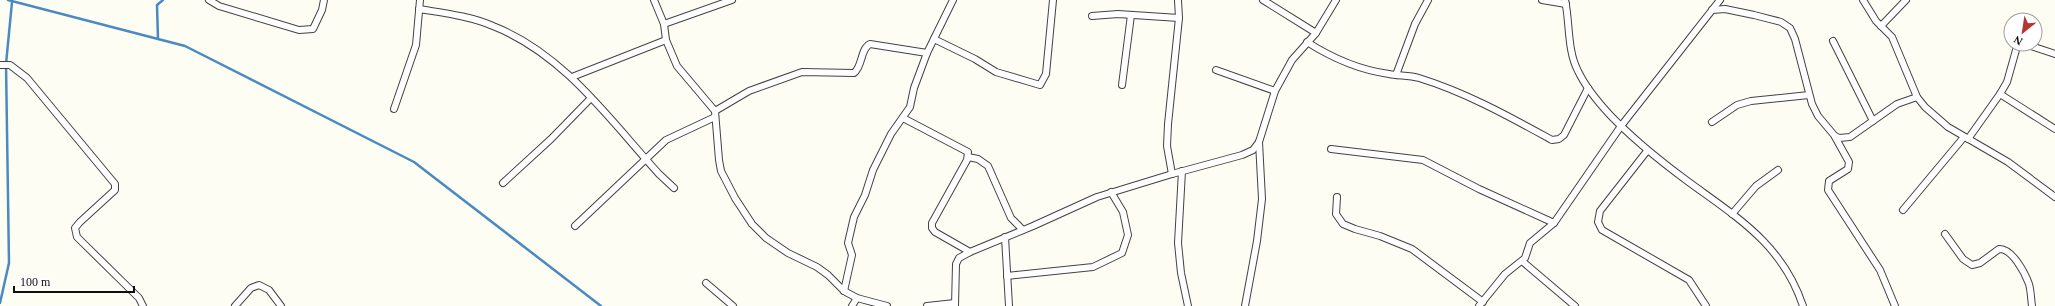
<svg xmlns="http://www.w3.org/2000/svg" width="2055" height="306" font-family="Georgia,serif">
	<rect width="100%" height="100%" fill="#fefdf3"/>
	<g fill="none" stroke-linecap="round" stroke-linejoin="round">
		<!-- stream -->
		<g stroke="#498ac2" stroke-width="2.5">
			<path d="M8,0L185,46L414,162L601,306"/>
			<path d="M158,39L157,5L163,0"/>
			<path d="M0,303L9,263L6,64L12,2"/>
		</g>
		<!-- street casing -->
		<g stroke="#424242" stroke-width="8">
			<g id="street">
				<path d="M209,0L219,6L299,30L313,29L322,10L324,0"/>
				<path d="M654,0L664,24L666,40L677,66L715,111L719,160L721,171L735,198L752,224L766,238L788,253L817,267L828,275L844,291L857,298L887,306"/>
				<path d="M1263,0L1316,33"/>
				<path d="M1542,0L1566,4"/>
				<path d="M1565,0C1570,23 1567,50 1578,71C1586,88 1598,102 1610,115C1633,139 1659,160 1686,180C1736,217 1782,243 1803,306"/>
				<path d="M1863,0L1876,21L1892,37L1917,97L1925,107L1948,127L2008,162L2055,197"/>
				<path d="M419,9C443,13 470,16 493,26C564,54 609,119 659,174L674,188"/>
				<path d="M1712,10L1725,9L1754,15L1781,22L1790,28L1795,39L1812,104L1818,116L1834,135L1849,162L1848,169L1829,181L1828,190L1880,270L1895,306"/>
				<path d="M1092,16L1118,14L1179,18"/>
				<path d="M664,24L732,0"/>
				<path d="M1881,26L1906,0"/>
				<path d="M934,39L975,59L996,72L1040,85L1046,74L1053,0"/>
				<path d="M1833,41L1873,121"/>
				<path d="M1307,42C1332,58 1360,70 1389,74C1399,76 1409,75 1419,78C1465,92 1510,117 1552,140L1559,139L1564,135L1588,88"/>
				<path d="M2025,44L2055,54"/>
				<path d="M0,65H10L27,78L115,184V190L80,222L75,228L77,237L139,298L143,306"/>
				<path d="M1216,70L1275,91"/>
				<path d="M1396,75L1415,24L1428,0"/>
				<path d="M572,77L666,40"/>
				<path d="M1122,85L1131,15"/>
				<path d="M2000,94L2055,129"/>
				<path d="M394,109L416,45L420,0"/>
				<path d="M715,111L749,91L802,72L854,73C863,66 860,49 870,44L927,53"/>
				<path d="M903,118L968,152L967,160L932,223V228L935,232L970,252"/>
				<path d="M1712,122L1737,105L1751,101L1809,95"/>
				<path d="M1835,136L1839,138L1850,137L1897,104L1917,97"/>
				<path d="M1968,139L2000,94L2007,82L2016,50L2018,46L2024,44"/>
				<path d="M1331,149L1423,160L1479,189L1554,223"/>
				<path d="M1647,151L1600,211L1598,222L1602,230L1689,280L1706,306"/>
				<path d="M968,157L978,159L988,166L1011,218L1023,230"/>
				<path d="M1182,171L1178,243L1181,273L1188,306"/>
				<path d="M1172,174L1167,146L1168,124L1179,18L1178,0"/>
				<path d="M503,183L551,139L591,98"/>
				<path d="M1337,197L1336,214L1343,224L1355,229L1380,236L1412,249L1483,302"/>
				<path d="M1903,210L1964,137"/>
				<path d="M1732,214L1756,186L1778,170"/>
				<path d="M575,226L666,140L715,117"/>
				<path d="M1945,234L1963,259L1972,265L1980,263L1999,249C2012,248 2025,273 2029,284C2031,291 2031,299 2032,306"/>
				<path d="M1005,237L1009,306"/>
				<path d="M1522,261L1575,306"/>
				<path d="M1007,276L1093,267L1122,253L1128,235L1123,212L1111,192"/>
				<path d="M706,283L733,306"/>
				<path d="M844,291L852,255L848,243L854,217L865,195L873,170L891,134L910,107L914,88L927,53L953,0"/>
				<path d="M235,306L251,288L259,285L269,290L281,306"/>
				<path d="M852,306L857,298"/>
				<path d="M927,306L955,303"/>
				<path d="M955,306L956,264L959,258L970,252L1033,226L1097,197L1172,174L1242,155L1253,150L1259,142L1275,91L1292,60L1316,33L1336,0"/>
				<path d="M1245,306L1257,241L1262,199L1259,142"/>
				<path d="M1479,306L1505,274L1525,258L1530,243L1554,223L1621,126L1720,0"/>
			</g>
		</g>
		<!-- street -->
		<use href="#street" stroke="#fff" stroke-width="6"/>
	</g>
	<!-- north arrow -->
	<g transform="translate(2023 32) rotate(210)"><circle r="19" fill="#ffffff" stroke="#9f9f9f"/>
	<path d="M0-3L7 15L0 10L-7 15Z" fill="#b53532"/>
	<text y="-6" font-size="11" font-weight="bold" text-anchor="middle" fill="#0f0f0f">N</text>
	</g>
	<!-- scale -->
	<path d="M14 286v6h120v-6" fill="none" stroke="#0f0f0f" stroke-width="2"/>
	<text x="20" y="286" font-size="12" fill="#0f0f0f" stroke="#ffffff" stroke-width="3" paint-order="stroke">100 m</text>
</svg>
